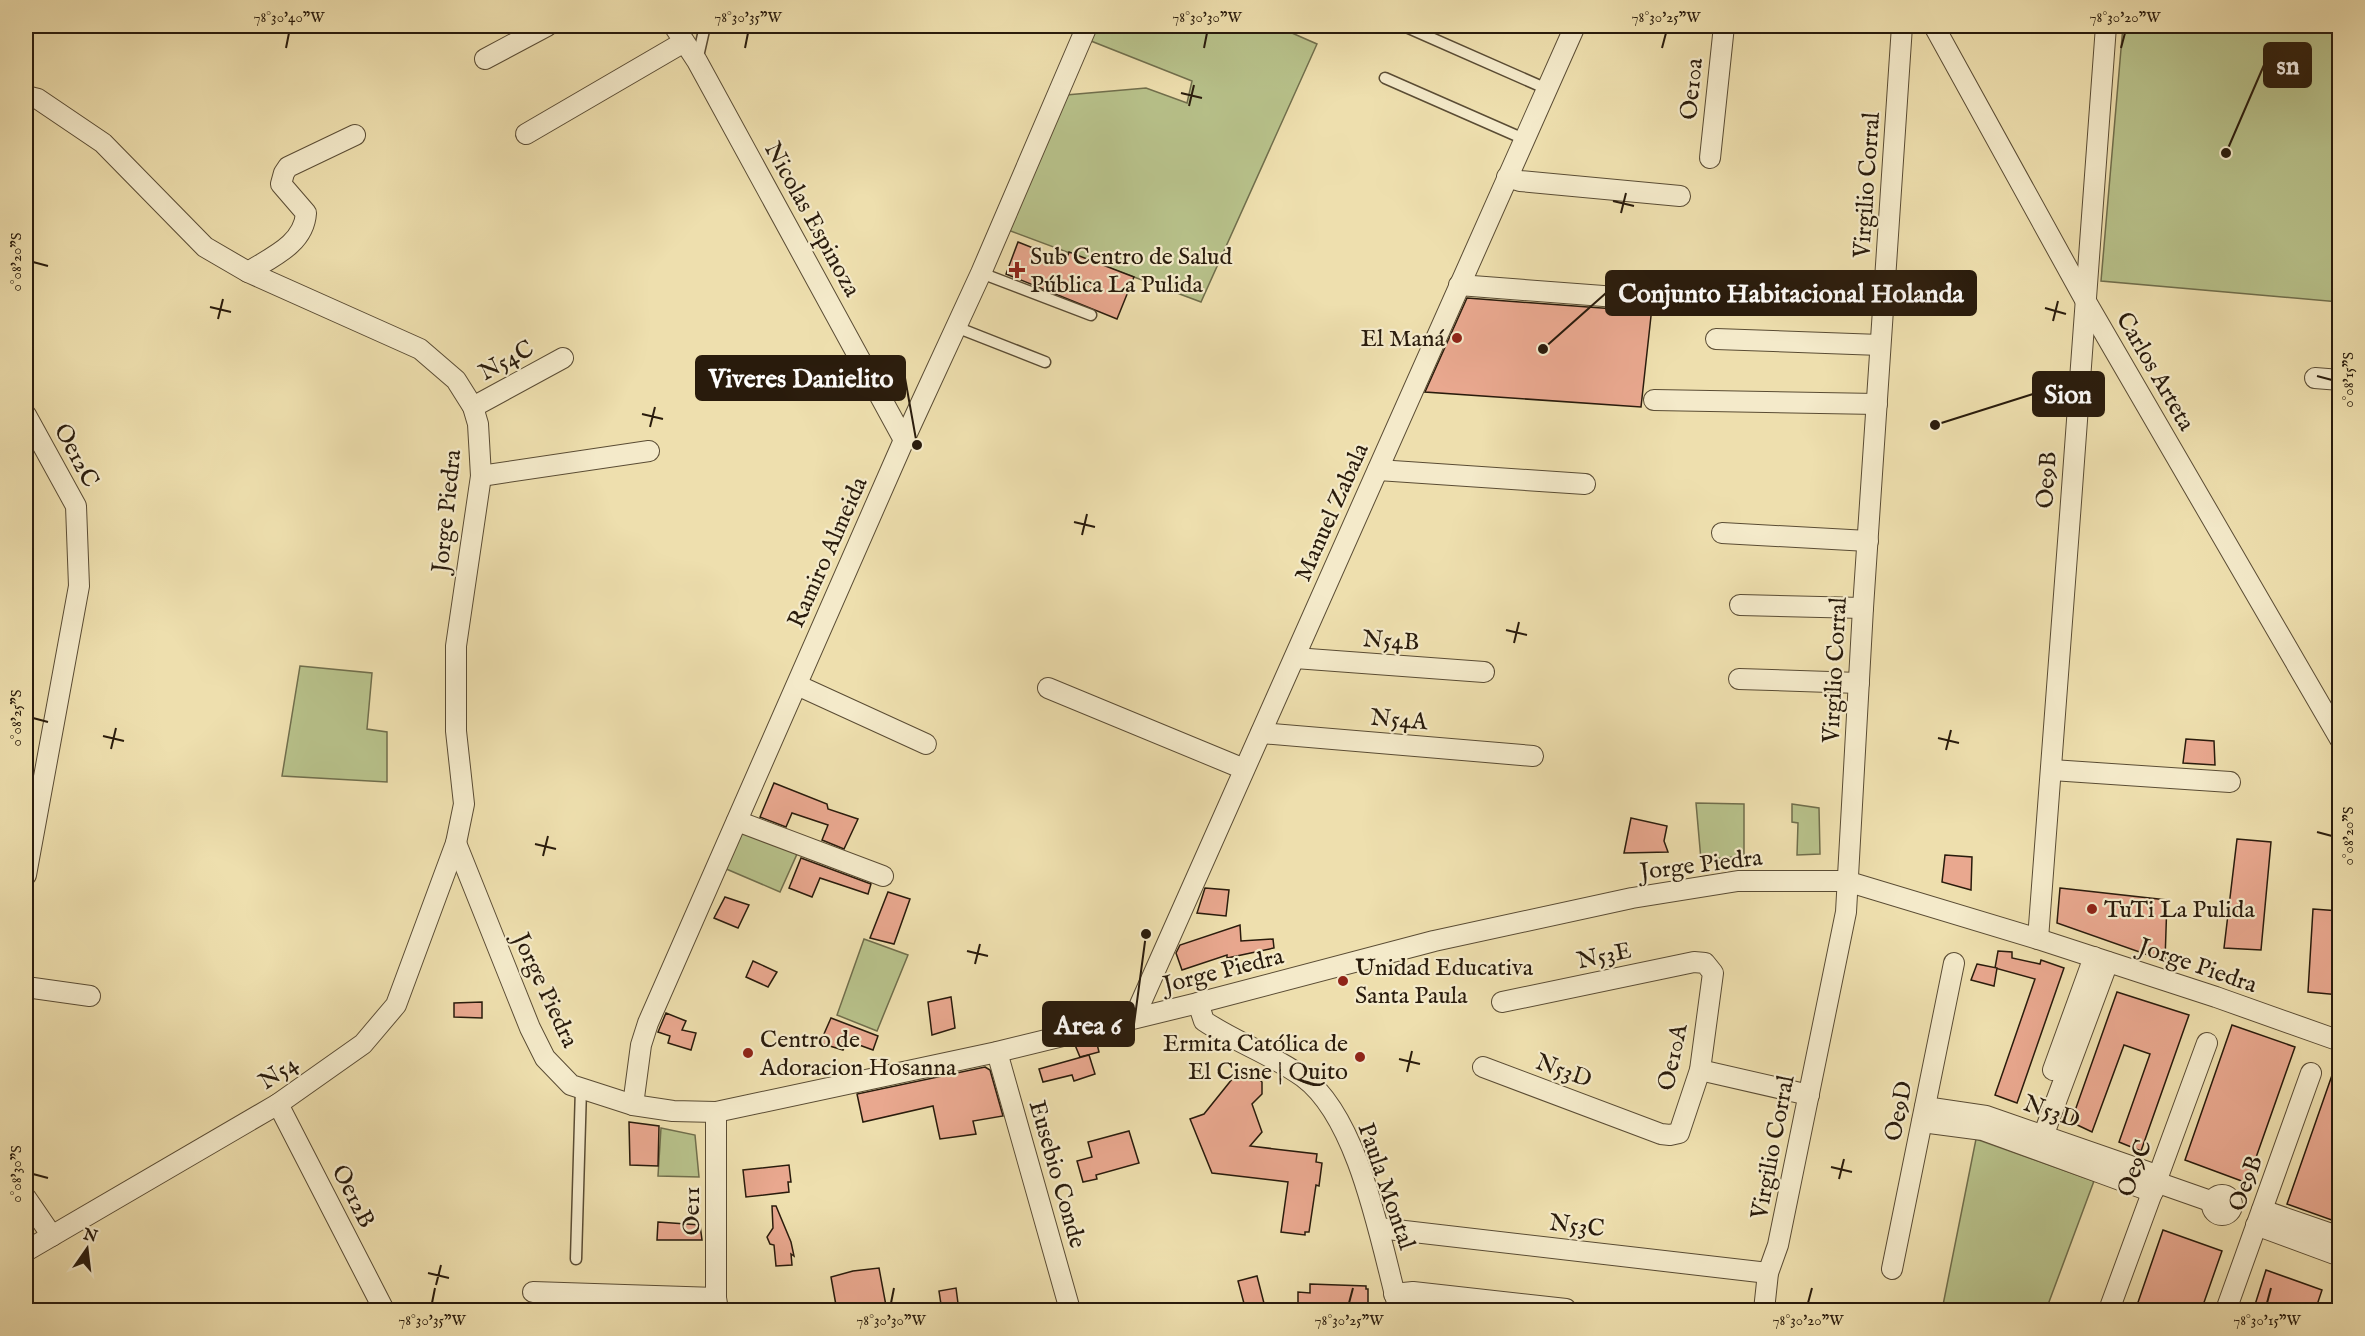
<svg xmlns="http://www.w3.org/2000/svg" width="2365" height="1336" font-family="'IM FELL English',serif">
	<rect width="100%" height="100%" fill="#eedfae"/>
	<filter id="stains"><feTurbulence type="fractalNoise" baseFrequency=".00333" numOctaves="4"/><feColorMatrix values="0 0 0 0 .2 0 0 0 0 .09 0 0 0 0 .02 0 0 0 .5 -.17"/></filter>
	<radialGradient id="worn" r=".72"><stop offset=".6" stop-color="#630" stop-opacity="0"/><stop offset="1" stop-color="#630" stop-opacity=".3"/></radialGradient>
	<!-- green -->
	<g fill="#b8c28b" stroke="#706e4c" stroke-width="1.5">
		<path d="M1098,26H1276L1317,44L1201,302L1008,230L1066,95L1146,88L1187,103L1192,81L1091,41Z"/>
		<path d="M2123,26H2339V302L2101,281Z"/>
		<path d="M300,666L372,673L367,729L387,732V782L282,776Z"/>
		<path d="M1696,803L1744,804V856L1701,860Z"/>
		<path d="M1792,804L1819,808L1820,854L1797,855L1798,823L1792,822Z"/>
		<path d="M741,828L797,854L780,892L724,868Z"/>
		<path d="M864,939L908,955L877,1031L837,1015Z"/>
		<path d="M661,1128L695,1135L699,1177L658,1176Z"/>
		<path d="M1976,1139L2094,1181L2046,1310H1942Z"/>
	</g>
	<!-- building -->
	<g fill="#e9a88f" stroke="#291b0c" stroke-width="1.5">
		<path d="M1018,242L1066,261L1069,252L1134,277L1117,319L1006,274Z"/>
		<path d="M1467,298L1642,311L1652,307L1641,407L1425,392Z"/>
		<path d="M2186,739L2214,741L2215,765L2183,763Z"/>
		<path d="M774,783L827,804L828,809L858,819L844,849L822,840L828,825L792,813L786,827L760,817Z"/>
		<path d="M1631,818L1667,826L1664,841L1668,852L1624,853Z"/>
		<path d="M2237,839L2271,842L2261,950L2224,948Z"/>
		<path d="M1945,855L1972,857L1971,890L1942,882Z"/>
		<path d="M801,858L871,884L868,894L820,878L812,897L789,888Z"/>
		<path d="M1205,888L1229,890L1226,916L1197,913Z"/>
		<path d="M2060,888L2167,900L2165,961L2057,923Z"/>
		<path d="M888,892L910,899L894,944L870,938Z"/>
		<path d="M725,897L749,905L738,928L714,918Z"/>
		<path d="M2313,909L2340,911V995L2308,992Z"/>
		<path d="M1240,925L1241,941L1273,939L1274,948L1227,958V955L1182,970L1176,953L1180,945Z"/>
		<path d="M1998,951L2012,952V958L2040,964L2041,960L2064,968L2017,1103L1995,1095L2035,979L1995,968Z"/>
		<path d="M753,961L777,972L768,987L746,977Z"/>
		<path d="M1977,964L1997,968L1994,986L1971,980Z"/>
		<path d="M2117,992L2189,1015L2141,1151L2119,1142L2150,1054L2124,1045L2092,1132L2071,1122Z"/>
		<path d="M951,997L955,1028L932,1035L928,1002Z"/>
		<path d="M482,1002V1018L454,1017V1003Z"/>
		<path d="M666,1013L686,1021L682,1030L696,1033L691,1050L668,1043L670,1036L658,1032Z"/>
		<path d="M831,1018L878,1036L873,1050L848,1041L843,1050L820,1043Z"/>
		<path d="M2232,1025L2295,1047L2247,1183L2185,1160Z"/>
		<path d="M1096,1040L1099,1052L1080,1057L1075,1045Z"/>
		<path d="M1089,1055L1095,1074L1074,1081L1072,1075L1043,1082L1039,1069Z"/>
		<path d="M2337,1061H2340V1223L2287,1204Z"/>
		<path d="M985,1067L990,1070L1003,1116L973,1121L976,1134L940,1139L933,1106L863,1122L857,1094Z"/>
		<path d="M1244,1068L1262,1082V1094L1252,1104L1262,1132L1250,1146L1317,1154L1316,1162L1322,1163L1319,1186L1316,1185L1309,1232H1305V1235L1281,1232L1288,1182L1212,1173L1190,1119L1204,1114L1237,1073L1241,1075Z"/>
		<path d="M629,1122L659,1126L658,1166L630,1165Z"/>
		<path d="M1129,1131L1139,1163L1096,1175L1097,1179L1083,1182L1077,1161L1092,1157L1088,1142Z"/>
		<path d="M789,1165L791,1182H788L789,1192L746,1197L743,1170Z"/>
		<path d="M772,1206H776L791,1242L794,1256L791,1254L792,1265L776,1266L774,1245L770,1244L767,1237L773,1228Z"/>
		<path d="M658,1222L700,1225L702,1240H657Z"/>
		<path d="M2163,1230L2222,1251L2201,1311H2135Z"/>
		<path d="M879,1268L887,1311H837L831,1277L853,1271Z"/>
		<path d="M2266,1270L2322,1290L2315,1311H2253Z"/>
		<path d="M1257,1276L1266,1311H1246L1238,1281Z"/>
		<path d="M1310,1284L1366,1286V1289H1368V1306L1329,1303V1311H1298V1292L1310,1293Z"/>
		<path d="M956,1288L959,1311H942L939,1291Z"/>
	</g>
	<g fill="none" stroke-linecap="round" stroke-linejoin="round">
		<!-- lane casing -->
		<g stroke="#5a4c34" stroke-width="13">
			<g id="lane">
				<path d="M1404,26L1547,89"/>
				<path d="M697,61L705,26"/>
				<path d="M1385,78L1524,139"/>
				<path d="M981,273L1091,315"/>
				<path d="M956,327L1045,362"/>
				<path d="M576,1259L581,1088"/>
			</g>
		</g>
		<!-- street casing -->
		<g stroke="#5a4c34" stroke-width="22">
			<g id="street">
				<path d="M674,26L697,61L904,440"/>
				<path d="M1934,26L2084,298L2340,739"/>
				<path d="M485,59L547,26"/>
				<path d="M26,96L38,99L103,143L205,247L248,272L420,349L456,380L473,407L478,424L481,476L456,646V731L464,804L456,843L396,1005L363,1044L278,1104L26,1251"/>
				<path d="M526,134L684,42"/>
				<path d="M1710,158L1724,26"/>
				<path d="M1507,177L1520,181L1680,196"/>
				<path d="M248,272C272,257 304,244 306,213L281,184L284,173L288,167L355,135"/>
				<path d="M1459,285L1643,299"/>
				<path d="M1716,339L1880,345"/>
				<path d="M2315,378L2340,380"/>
				<path d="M1654,400L1877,404"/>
				<path d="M473,407L563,358"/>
				<path d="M26,415L76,506L79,586L26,875"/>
				<path d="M1378,470L1585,484"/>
				<path d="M481,476L649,451"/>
				<path d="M1722,533L1868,541"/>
				<path d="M1740,605L1863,608"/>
				<path d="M1295,658L1484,672"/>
				<path d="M1739,679L1859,683"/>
				<path d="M797,685L926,744"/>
				<path d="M1048,688L1244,769"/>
				<path d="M1261,733L1533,756"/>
				<path d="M2052,770L2230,782"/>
				<path d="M737,821L883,876"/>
				<path d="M456,843L530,1028L545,1058L571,1085L633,1105L673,1111L716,1112L997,1052L1198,1003L1434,941L1632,898L1738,881H1846L2038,939L2216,997L2340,1041"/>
				<path d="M2038,939C2063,635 2082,330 2106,26"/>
				<path d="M26,987L90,996"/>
				<path d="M1198,1003L1204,1021C1235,1042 1273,1055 1303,1077C1360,1119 1381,1245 1399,1310"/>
				<path d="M1134,1018L1575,26"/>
				<path d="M997,1052L1070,1310"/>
				<path d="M1483,1067L1661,1134L1670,1135L1679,1133L1700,1070L1713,973L1705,963L1694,962L1502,1002"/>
				<path d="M1700,1070L1809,1095"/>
				<path d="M2053,1070L2094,957"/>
				<path d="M278,1104L384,1310"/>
				<path d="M633,1105L641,1045L648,1023L904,440L981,273L1087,26"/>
				<path d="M1925,1107L1986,1116L2159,1176"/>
				<path d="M716,1112V1298L718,1310"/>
				<path d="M1922,1122L1983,1130L2153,1192"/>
				<path d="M2039,1147L2108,962"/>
				<path d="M2156,1182L2213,1202"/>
				<circle cx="2222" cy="1205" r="10"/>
				<path d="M26,1198L52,1236"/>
				<path d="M2262,1210L2340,1237"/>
				<path d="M2256,1225L2340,1256"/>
				<path d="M1379,1228L1768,1273"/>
				<path d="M1892,1269L1954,963"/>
				<path d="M533,1292L716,1298"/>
				<path d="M1394,1294L1413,1292L1566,1309"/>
				<path d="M1764,1310L1768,1273L1778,1245L1846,912L1863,608L1902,26"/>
				<path d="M2109,1310L2207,1043"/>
				<path d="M2226,1310L2311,1073"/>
				<path d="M2339,1310L2340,1309"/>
			</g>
		</g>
		<!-- lane -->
		<use href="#lane" stroke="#f4eaca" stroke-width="10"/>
		<!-- street -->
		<use href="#street" stroke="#f4eaca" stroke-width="20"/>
	</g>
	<!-- ticks -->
	<path fill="none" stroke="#291b0c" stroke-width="2" d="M286,48L289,33M745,48L748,33M1204,48L1207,33M1662,48L1666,33M2121,48L2125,33M1181,93L1202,98M1189,106L1194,85M1613,201L1634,206M1621,213L1626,193M33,262L48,266M210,307L231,312M2045,308L2066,314M218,319L223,299M2053,321L2058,301M2317,376L2332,380M642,414L663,419M650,427L655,407M1074,522L1095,527M1082,535L1087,514M1506,630L1527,635M1514,643L1519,622M33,718L48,722M103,736L124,741M1938,738L1959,743M111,749L116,728M1946,750L1951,730M2317,832L2332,836M535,844L556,849M543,856L548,836M967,951L988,956M975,964L980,944M1399,1059L1420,1064M1407,1072L1412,1051M1831,1167L1852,1172M33,1174L48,1178M1839,1179L1844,1159M428,1273L449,1278M436,1285L441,1265M432,1303L435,1288M891,1303L894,1288M1349,1303L1353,1288M1808,1303L1812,1288M2267,1303L2271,1288"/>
	<!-- markers -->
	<g fill="#8f2418" stroke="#f4eaca" stroke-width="2">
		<path d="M1014 261h6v6h6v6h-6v6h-6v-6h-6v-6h6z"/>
		<circle cx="1457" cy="338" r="6"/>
		<circle cx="2092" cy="909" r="6"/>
		<circle cx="1343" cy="981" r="6"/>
		<circle cx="748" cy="1053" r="6"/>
		<circle cx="1360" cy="1057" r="6"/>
	</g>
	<g text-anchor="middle" stroke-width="4.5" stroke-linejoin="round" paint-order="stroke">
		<!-- street labels -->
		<g font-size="24" fill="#291b0c" stroke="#f4eaca">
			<text transform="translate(1691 89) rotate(-84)" y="8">Oe10a</text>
			<text transform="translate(1866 185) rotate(-86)" y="8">Virgilio Corral</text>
			<text transform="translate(813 219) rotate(61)" y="8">Nicolas Espinoza</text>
			<text transform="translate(506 360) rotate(-29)" y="8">N54C</text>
			<text transform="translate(2156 371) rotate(60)" y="8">Carlos Arteta</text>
			<text transform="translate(77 455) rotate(62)" y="8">Oe12C</text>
			<text transform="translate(2046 480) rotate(-86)" y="8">Oe9B</text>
			<text transform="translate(446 511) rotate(-84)" y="8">Jorge Piedra</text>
			<text transform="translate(1331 512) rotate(-66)" y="8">Manuel Zabala</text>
			<text transform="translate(827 552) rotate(-66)" y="8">Ramiro Almeida</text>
			<text transform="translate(1391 640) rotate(4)" y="8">N54B</text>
			<text transform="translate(1834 670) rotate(-87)" y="8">Virgilio Corral</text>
			<text transform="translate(1399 719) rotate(5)" y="8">N54A</text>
			<text transform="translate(1701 864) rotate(-7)" y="8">Jorge Piedra</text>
			<text transform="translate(1604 955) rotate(-12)" y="8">N53E</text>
			<text transform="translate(2198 965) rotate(19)" y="8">Jorge Piedra</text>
			<text transform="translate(1223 970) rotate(-14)" y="8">Jorge Piedra</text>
			<text transform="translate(546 990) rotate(65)" y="8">Jorge Piedra</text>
			<text transform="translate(1672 1057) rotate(-78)" y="8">Oe10A</text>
			<text transform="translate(1564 1070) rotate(20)" y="8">N53D</text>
			<text transform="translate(278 1072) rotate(-34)" y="8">N54</text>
			<text transform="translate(1898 1111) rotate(-78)" y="8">Oe9D</text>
			<text transform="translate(2052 1111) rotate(19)" y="8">N53D</text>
			<text transform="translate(1772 1147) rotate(-79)" y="8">Virgilio Corral</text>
			<text transform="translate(2134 1168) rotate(-70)" y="8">Oe9C</text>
			<text transform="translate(1058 1174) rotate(74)" y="8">Eusebio Conde</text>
			<text transform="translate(2245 1183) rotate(-70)" y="8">Oe9B</text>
			<text transform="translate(1387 1186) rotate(71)" y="8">Paula Montal</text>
			<text transform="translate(354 1196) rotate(63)" y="8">Oe12B</text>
			<text transform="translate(691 1211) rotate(-90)" y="8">Oe11</text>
			<text transform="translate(1577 1225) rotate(7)" y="8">N53C</text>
		</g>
		<!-- poi labels -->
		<g font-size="24" fill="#291b0c" stroke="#f4eaca" text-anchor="start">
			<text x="1030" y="264">Sub Centro de Salud<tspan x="1030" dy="28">Pública La Pulida</tspan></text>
			<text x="1445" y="346" text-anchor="end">El Maná</text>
			<text x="2104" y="917">TuTi La Pulida</text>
			<text x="1355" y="975">Unidad Educativa<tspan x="1355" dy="28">Santa Paula</tspan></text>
			<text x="760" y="1047">Centro de<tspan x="760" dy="28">Adoracion Hosanna</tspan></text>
			<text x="1348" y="1051" text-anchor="end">Ermita Católica de<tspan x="1348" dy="28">El Cisne | Quito</tspan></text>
		</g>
	</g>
	<!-- callouts -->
	<path fill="none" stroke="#291b0c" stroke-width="2" d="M2226 153L2264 65M1543 349L1606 293M917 445L905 378M1935 425L2033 394M1146 934L1134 1024"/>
	<g fill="#291b0c" stroke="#f4eaca" stroke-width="2">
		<circle cx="2226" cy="153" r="6"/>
		<circle cx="1543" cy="349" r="6"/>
		<circle cx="917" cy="445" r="6"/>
		<circle cx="1935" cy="425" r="6"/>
		<circle cx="1146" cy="934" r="6"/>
	</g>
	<g fill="#291b0c" stroke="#291b0c" stroke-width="2">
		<rect x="2264" y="43" width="47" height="44" rx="6"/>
		<rect x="1606" y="271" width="370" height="44" rx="6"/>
		<rect x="696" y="356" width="209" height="44" rx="6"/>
		<rect x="2033" y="372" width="71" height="44" rx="6"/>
		<rect x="1043" y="1002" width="91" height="44" rx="6"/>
	</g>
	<g font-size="26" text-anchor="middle" font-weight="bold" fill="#fff">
		<text x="2288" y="74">sn</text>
		<text x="1791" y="302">Conjunto Habitacional Holanda</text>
		<text x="801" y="387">Viveres Danielito</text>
		<text x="2068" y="403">Sion</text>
		<text x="1088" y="1034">Area 6</text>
	</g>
	<!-- margin -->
	<rect width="2365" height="1336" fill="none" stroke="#eedfae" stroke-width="66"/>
	<!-- north arrow -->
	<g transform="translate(87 1249) rotate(14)" stroke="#f4eaca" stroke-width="4.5" paint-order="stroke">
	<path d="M0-4.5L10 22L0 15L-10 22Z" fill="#291b0c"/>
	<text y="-9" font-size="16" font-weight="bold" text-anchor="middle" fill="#291b0c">N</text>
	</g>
	<rect x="33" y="33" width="2299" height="1270" fill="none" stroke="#291b0c" stroke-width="2"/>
	<g font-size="15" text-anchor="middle" fill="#291b0c">
		<text x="289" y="22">78°30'40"W</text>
		<text x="748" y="22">78°30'35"W</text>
		<text x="1207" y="22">78°30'30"W</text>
		<text x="1666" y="22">78°30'25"W</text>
		<text x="2125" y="22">78°30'20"W</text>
		<text transform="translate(16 262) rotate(-90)" y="5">0°08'20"S</text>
		<text transform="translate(2348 380) rotate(-90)" y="5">0°08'15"S</text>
		<text transform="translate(16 718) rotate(-90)" y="5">0°08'25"S</text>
		<text transform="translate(2348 836) rotate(-90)" y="5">0°08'20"S</text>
		<text transform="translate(16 1174) rotate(-90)" y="5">0°08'30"S</text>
		<text x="432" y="1325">78°30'35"W</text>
		<text x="891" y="1325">78°30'30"W</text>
		<text x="1349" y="1325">78°30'25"W</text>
		<text x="1808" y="1325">78°30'20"W</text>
		<text x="2267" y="1325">78°30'15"W</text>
	</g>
	<rect width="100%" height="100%" filter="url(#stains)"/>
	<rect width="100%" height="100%" fill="url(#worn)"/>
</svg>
